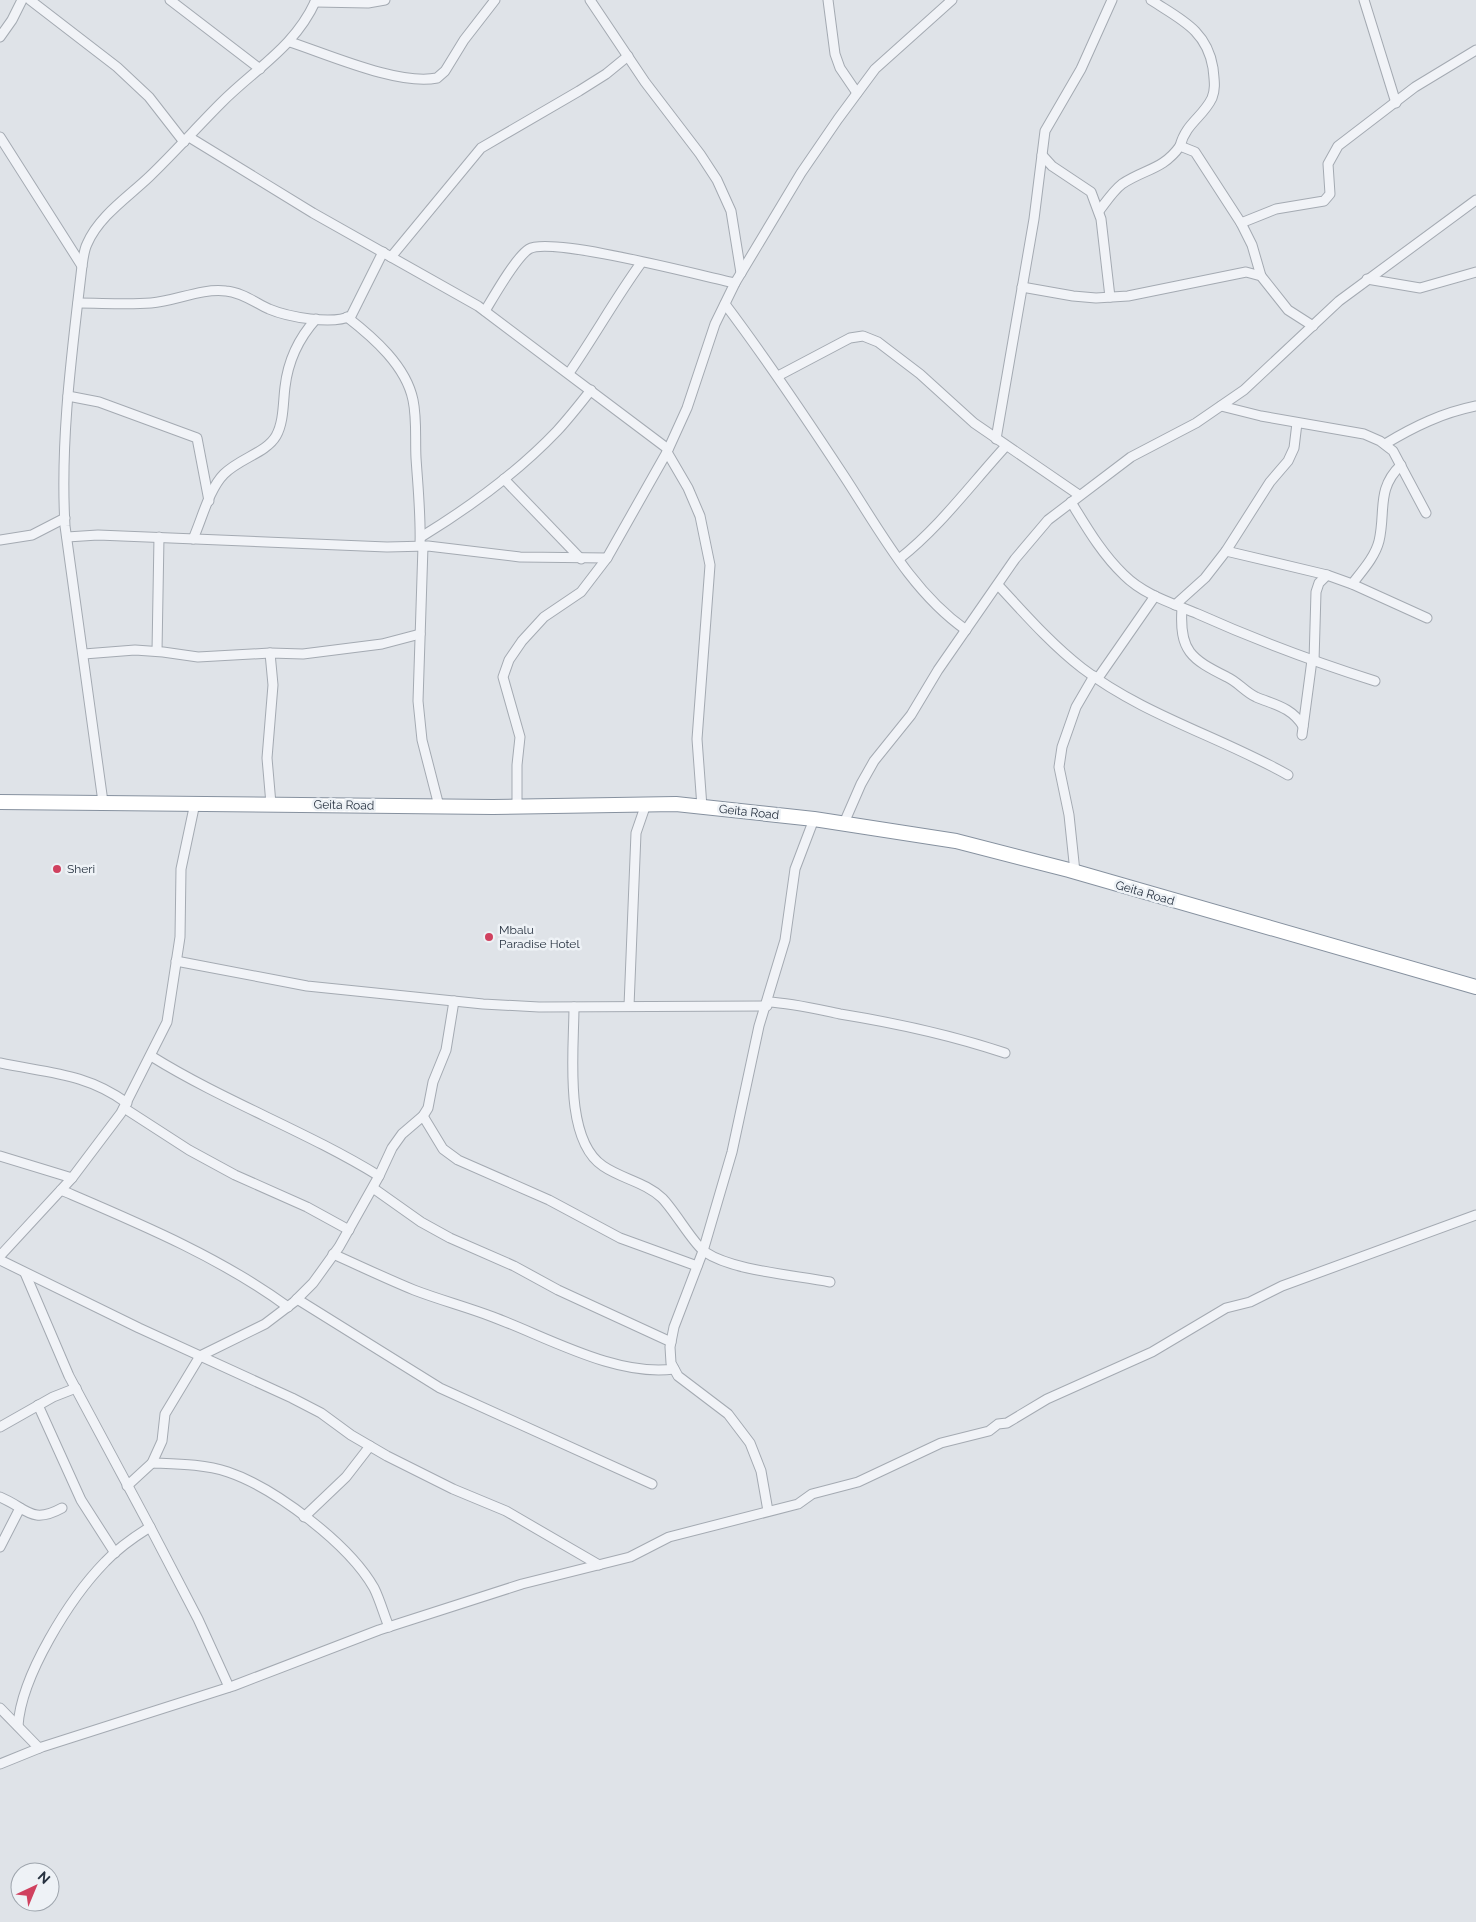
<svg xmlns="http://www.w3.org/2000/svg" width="1476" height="1922" font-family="Raleway,sans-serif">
	<rect width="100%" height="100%" fill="#dfe3e8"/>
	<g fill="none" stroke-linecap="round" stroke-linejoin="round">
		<!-- minor casing -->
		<g stroke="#a4aab2" stroke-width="11">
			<g id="minor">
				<path d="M30,0L117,67L149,97L184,142"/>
				<path d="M170,0L260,69"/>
				<path d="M590,0L645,82L700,154L717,180L731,211L741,273"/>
				<path d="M828,0L835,54L840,68L857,93"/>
				<path d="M1151,0C1180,19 1207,30 1213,68C1214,79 1216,88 1212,98C1203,117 1186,123 1180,146"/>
				<path d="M1364,0L1396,103"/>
				<path d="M315,2L368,3L385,0"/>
				<path d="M0,37L12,20L22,0"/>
				<path d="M290,42C327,54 399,86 437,78L445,71L464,40L495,0"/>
				<path d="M0,137L82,266"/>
				<path d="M189,137L313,213L478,306L668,449"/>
				<path d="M1042,155L1052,166L1091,192L1101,219L1110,297"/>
				<path d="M1099,211C1106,202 1113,191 1122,184C1144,169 1163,170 1180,146L1195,152L1241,223L1252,245L1261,276"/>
				<path d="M1241,223L1276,209L1324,201L1330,194L1328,164L1338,146L1415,87L1476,50"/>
				<path d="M391,257L481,148L579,91L606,74L628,56"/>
				<path d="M1367,279L1420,288L1476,272"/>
				<path d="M1022,287L1073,296L1096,298L1128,296L1246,272L1261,276L1288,310L1313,326"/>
				<path d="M78,303C102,303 127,305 151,303C176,301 201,288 226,291C241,292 256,303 269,309C288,317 332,325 351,316L383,252"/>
				<path d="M725,304C767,360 806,418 844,476C880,531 912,592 966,630"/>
				<path d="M485,311C494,296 516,257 529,249C551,236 702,276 735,283"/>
				<path d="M347,317C374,338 406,366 413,400C417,419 415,439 416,458C418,488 421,516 420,546"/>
				<path d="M569,373C594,337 615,299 641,263"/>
				<path d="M778,376L850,338L863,336L878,342L920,374L974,423L1079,495"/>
				<path d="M68,396L99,402L197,438L209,501"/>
				<path d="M1221,406L1261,416L1364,434L1380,441L1393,451L1426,513"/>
				<path d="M996,439L1034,219L1045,131L1081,69L1112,0"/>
				<path d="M1385,444C1415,426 1442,413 1476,406"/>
				<path d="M667,452L688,488L700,516L710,565L697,739L702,807"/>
				<path d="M504,479L581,559"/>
				<path d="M1071,502C1087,528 1102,554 1124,575C1144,595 1172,603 1198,614C1256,640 1315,662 1375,681"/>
				<path d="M67,537L98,535L387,547L428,546L520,557L607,558"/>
				<path d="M421,537C470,507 517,473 557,431C569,418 580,404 591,390"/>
				<path d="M193,539C202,519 209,489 224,474C240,458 266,453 276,436C284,422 283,402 285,387C288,361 298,339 316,319"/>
				<path d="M0,540L32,535L65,518"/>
				<path d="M423,546L418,701L422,740L439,806"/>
				<path d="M1226,551L1327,575L1352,584L1427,618"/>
				<path d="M899,559C940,527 971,484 1006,446"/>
				<path d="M1352,584C1362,571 1375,557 1379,541C1386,511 1376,489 1401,465"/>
				<path d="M998,585C1024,613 1051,644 1082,668C1143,715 1221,737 1288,775"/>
				<path d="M1175,605L1205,578L1226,551L1270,482L1288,461L1294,448L1297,423"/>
				<path d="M1182,608C1179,651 1191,659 1227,677C1238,682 1245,692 1256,697C1275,705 1291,707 1303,726"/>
				<path d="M157,651L159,537"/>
				<path d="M270,653L273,685L267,758L271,804"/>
				<path d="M84,654L135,650L163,652L198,657L270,653L303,654L382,644L420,634"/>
				<path d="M1314,661L1316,592L1319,583L1327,575"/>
				<path d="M1098,678L1155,596"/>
				<path d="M1302,735L1312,660"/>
				<path d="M103,802L65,526C60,439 72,352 82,266C83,259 84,250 87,244C99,216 128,197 149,177C174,153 197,127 221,103C256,68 295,47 316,0"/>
				<path d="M517,806V765L520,737L503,677L509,660L522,641L544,617L581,592L607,558L667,452L687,408L715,324L735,283L801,173L838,119L875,69L952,0"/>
				<path d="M844,823L861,784L874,761L911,715L938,670L1015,559L1048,520L1131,457L1196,423L1244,390L1339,301L1476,200"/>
				<path d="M1075,872L1069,815L1059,767L1062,747L1076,707L1094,676"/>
				<path d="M176,961L307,986L483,1004L539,1007L767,1006"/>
				<path d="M768,1002C792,1003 816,1009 840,1014C896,1023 951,1035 1005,1053"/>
				<path d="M629,1006L636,833L646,804"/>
				<path d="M574,1007C574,1050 563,1139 603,1166C622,1179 645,1182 662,1198C675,1211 694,1245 705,1252C733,1271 795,1275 830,1282"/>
				<path d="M151,1056C225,1102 306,1131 379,1176"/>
				<path d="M0,1063C48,1073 86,1073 127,1103"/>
				<path d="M124,1108L189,1150L235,1175L307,1207L349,1230"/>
				<path d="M423,1116L443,1149L458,1160L549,1200L620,1238L697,1266"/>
				<path d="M0,1156L72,1178"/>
				<path d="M373,1188L421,1222L450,1238L514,1266L558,1290L671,1342"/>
				<path d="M61,1190C138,1223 220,1257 288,1307"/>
				<path d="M333,1254C360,1266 387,1279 414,1290C440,1300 467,1307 493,1317C547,1337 616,1377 674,1369"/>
				<path d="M0,1256L72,1178L121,1113L167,1022L180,937L181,869L195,803"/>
				<path d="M0,1260L139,1328L292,1398L321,1413L351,1435L387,1456L453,1489L506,1511L599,1565"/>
				<path d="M25,1273L69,1376L150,1527L198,1619L229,1687"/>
				<path d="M297,1299L440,1388L652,1484"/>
				<path d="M38,1405L81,1500L115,1553"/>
				<path d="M0,1427L53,1397L76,1388"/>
				<path d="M152,1463C177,1464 204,1464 228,1472C275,1488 349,1544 374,1588C380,1600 384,1615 389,1627"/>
				<path d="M127,1486L152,1463L162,1441L165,1414L200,1356L265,1324L294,1302L313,1283L339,1247L379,1176L392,1148L402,1134L423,1116L428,1108L433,1082L446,1050L454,1001"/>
				<path d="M0,1497C27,1508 31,1525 62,1508"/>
				<path d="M768,1511L761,1471L750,1443L728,1414L678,1376L671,1363L670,1347L674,1327L703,1251L732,1152L759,1026L785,940L795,869L814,819"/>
				<path d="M304,1517L346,1477L370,1446"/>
				<path d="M0,1547L20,1508"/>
				<path d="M0,1708L39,1748"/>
				<path d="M18,1726C21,1676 70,1598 105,1562C118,1548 134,1537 150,1527"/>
				<path d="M0,1764L42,1747L233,1686L379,1630L522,1584L630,1557L669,1537L798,1504L812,1494L858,1482L941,1443L989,1431L998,1424L1007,1423L1047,1399L1152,1352L1226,1308L1250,1302L1282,1286L1476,1215"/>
			</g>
		</g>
		<!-- highway casing -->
		<g stroke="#86919f" stroke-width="16">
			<path id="highway" d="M0,802L493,807L676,804L814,819L956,841L1069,870L1476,987"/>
		</g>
		<!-- minor -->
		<use href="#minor" stroke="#f1f3f7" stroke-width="9"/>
		<!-- highway -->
		<use href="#highway" stroke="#fff" stroke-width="14"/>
	</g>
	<!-- markers -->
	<g fill="#d0415f" stroke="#eef2f6" stroke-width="2">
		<circle cx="57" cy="869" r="5"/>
		<circle cx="489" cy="937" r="5"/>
	</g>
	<g text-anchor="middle" stroke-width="5" stroke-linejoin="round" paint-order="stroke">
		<!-- street labels -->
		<g font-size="12" fill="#273240" stroke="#eef2f6">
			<text transform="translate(344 805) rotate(1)" y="4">Geita Road</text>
			<text transform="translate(749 812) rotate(6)" y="4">Geita Road</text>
			<text transform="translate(1145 893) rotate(16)" y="4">Geita Road</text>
		</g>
		<!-- poi labels -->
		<g font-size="12" fill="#273240" stroke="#eef2f6" text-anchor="start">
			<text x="67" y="873">Sheri</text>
			<text x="499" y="934">Mbalu<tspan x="499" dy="14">Paradise Hotel</tspan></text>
		</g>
	</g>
	<!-- north arrow -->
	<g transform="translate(35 1887) rotate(44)"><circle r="24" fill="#eef2f6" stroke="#9ea5ad"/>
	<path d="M0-4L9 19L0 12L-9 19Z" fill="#d0415f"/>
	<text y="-8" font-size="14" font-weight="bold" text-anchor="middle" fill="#273240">N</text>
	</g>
</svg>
